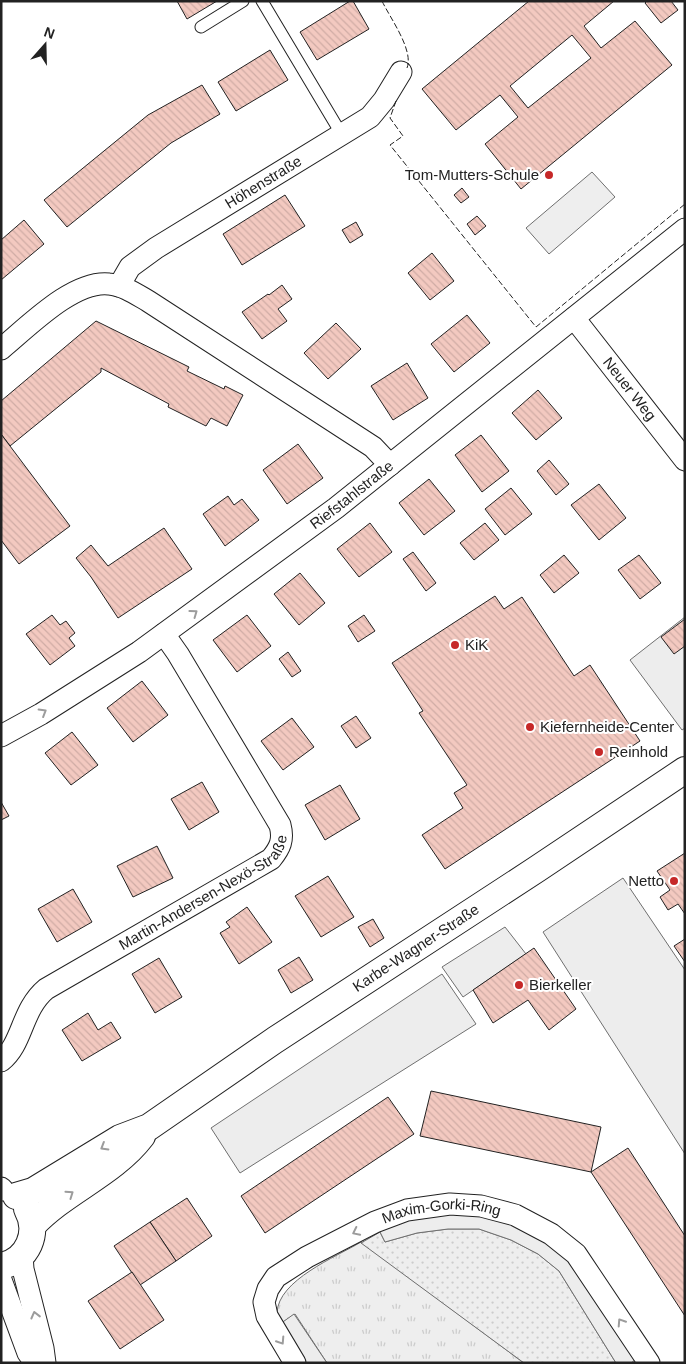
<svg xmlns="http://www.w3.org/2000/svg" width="686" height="1364" font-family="Arial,sans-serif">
	<defs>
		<pattern id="grass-tufts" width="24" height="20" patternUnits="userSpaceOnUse" patternTransform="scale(1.25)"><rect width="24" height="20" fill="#eee"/><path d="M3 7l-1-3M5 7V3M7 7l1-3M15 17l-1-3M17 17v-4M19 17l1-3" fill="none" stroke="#ccc"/></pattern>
		<pattern id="park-dots" width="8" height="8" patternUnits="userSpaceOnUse" patternTransform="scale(1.25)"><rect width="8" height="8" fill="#eee"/><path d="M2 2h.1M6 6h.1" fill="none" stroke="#ccc" stroke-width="1.8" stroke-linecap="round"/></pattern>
		<pattern id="building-back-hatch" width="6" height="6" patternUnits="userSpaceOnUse" patternTransform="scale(1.25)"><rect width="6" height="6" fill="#f3c9c0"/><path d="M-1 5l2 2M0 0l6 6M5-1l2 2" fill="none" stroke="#d0aca5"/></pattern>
	</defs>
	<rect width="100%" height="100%" fill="#fff"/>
	<!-- grass -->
	<path fill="url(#grass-tufts)" stroke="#6f6f6f" d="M361,1242L524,1363H327L295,1314L280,1324C279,1320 277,1317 277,1313C278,1280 336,1257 361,1242Z"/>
	<!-- park -->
	<path fill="url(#park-dots)" stroke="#6f6f6f" d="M448,1229H479L511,1240L538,1254L559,1271L616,1363H524L361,1243L380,1232L385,1242L417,1233Z"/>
	<!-- pitch -->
	<path fill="#eee" stroke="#6f6f6f" d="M592,172L615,197L549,254L526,228Z"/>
	<!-- parking -->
	<g fill="#ededed" stroke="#6f6f6f">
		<path d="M685,617V728L682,730L630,660Z"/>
		<path d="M623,878L685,970V1154L543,932Z"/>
		<path d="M505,927L526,954L463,997L442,967Z"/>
		<path d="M442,974L476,1024L240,1173L211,1128Z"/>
		<path d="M450,1204L551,1234L643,1354L631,1363H616L559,1271L538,1254L511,1240L479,1229H448L417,1233L385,1242L375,1222Z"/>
		<path d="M294,1314L327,1363H295L280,1324Z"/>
	</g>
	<!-- building -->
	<g fill="url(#building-back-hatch)" stroke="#222" fill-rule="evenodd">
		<path d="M177,1H217L187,19Z"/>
		<path d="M350,1H353L369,29L317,60L300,32Z"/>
		<path d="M529,1H614L584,26L601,48L635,21L672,65L521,189L485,144L518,117L500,95L456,130L422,89ZM572,35L591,58L528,108L510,86Z"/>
		<path d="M647,1H671L678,10L661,23L645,3Z"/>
		<path d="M270,50L288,80L236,111L218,82Z"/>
		<path d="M202,85L220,114L171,143L67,227L44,200L148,115Z"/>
		<path d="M462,188L469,197L461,203L454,195Z"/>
		<path d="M285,195L305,226L242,265L223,234Z"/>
		<path d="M477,216L486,226L475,235L467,224Z"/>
		<path d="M24,220L44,244L1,280V240Z"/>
		<path d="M356,222L363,235L350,243L342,230Z"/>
		<path d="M432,253L454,281L430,300L408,273Z"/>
		<path d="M282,285L292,299L278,309L287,321L262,339L242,312L268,294L269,295Z"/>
		<path d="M467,315L490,343L454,372L431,344Z"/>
		<path d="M96,321L189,367L187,371L224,389L225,386L243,395L227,426L211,418L206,426L168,407L169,404L101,368V372L10,446L1,434V401Z"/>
		<path d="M336,323L361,349L328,379L304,353Z"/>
		<path d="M407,363L428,398L393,420L371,386Z"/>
		<path d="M538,390L562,418L536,440L512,413Z"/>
		<path d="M1,434L70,526L19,564L1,540Z"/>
		<path d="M481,435L509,471L482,492L455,455Z"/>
		<path d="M298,444L323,478L287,504L263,470Z"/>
		<path d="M549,460L569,484L556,495L537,471Z"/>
		<path d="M429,479L455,511L424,535L399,503Z"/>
		<path d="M599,484L626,518L599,540L571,505Z"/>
		<path d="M511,488L532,514L505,535L485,509Z"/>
		<path d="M228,496L234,505L242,499L259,520L225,546L203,514Z"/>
		<path d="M370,523L392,552L359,577L337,549Z"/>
		<path d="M485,523L499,540L474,560L460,543Z"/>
		<path d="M164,528L192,569L118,618L91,577L76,558L91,545L108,566Z"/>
		<path d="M413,552L436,583L426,591L403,559Z"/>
		<path d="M564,555L579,573L554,593L540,575Z"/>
		<path d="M639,555L661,583L640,599L618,570Z"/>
		<path d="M300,573L325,603L299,625L274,594Z"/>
		<path d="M495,596L504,609L522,597L574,676L590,665L640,741L445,869L422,835L463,808L454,793L467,785L419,713L423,711L392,663Z"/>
		<path d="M52,615L60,625L66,621L75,633L69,638L75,646L50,665L26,634Z"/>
		<path d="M247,615L271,646L237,672L213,640Z"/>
		<path d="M364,615L375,631L358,642L348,626Z"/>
		<path d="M685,619V646L674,654L661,637Z"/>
		<path d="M288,652L301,671L292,677L279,659Z"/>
		<path d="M142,681L168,715L133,742L107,708Z"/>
		<path d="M356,716L371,738L356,748L341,726Z"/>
		<path d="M292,718L314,747L283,770L261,741Z"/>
		<path d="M72,732L98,765L71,785L45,753Z"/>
		<path d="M202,782L219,812L189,830L171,799Z"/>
		<path d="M340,785L360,819L325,840L305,805Z"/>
		<path d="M1,802L9,816L1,820Z"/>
		<path d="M157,846L173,878L133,897L117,866Z"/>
		<path d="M685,853V914L678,904L668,910L660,897L670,890L657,871Z"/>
		<path d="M328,876L354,917L321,937L295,896Z"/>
		<path d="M73,889L92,922L57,942L38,909Z"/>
		<path d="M247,907L272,942L239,964L220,933L230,927L226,922Z"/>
		<path d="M373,919L384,938L370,947L358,927Z"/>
		<path d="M685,939V962L674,946Z"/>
		<path d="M534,948L576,1009L549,1030L528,1000L493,1023L473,990Z"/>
		<path d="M299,957L313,980L291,993L278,970Z"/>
		<path d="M159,958L182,997L155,1013L132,974Z"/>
		<path d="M88,1013L98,1030L111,1022L121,1038L82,1061L62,1030Z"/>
		<path d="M431,1091L601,1127L591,1172L420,1136Z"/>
		<path d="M388,1097L414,1134L265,1233L241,1196Z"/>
		<path d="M628,1148L685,1236V1316L591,1172Z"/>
		<path d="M187,1198L212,1236L176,1261L150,1222Z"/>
		<path d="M150,1222L176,1261L140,1285L114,1246Z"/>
		<path d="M132,1272L164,1320L120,1349L88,1301Z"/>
	</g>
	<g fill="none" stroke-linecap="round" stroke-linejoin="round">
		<!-- service casing -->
		<g stroke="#222" stroke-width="13">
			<g id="service">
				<path d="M262,1L342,135"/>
				<path d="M201,27L243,1"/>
			</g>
		</g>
		<!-- minor casing -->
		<g stroke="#222" stroke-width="23">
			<g id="minor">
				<path id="s1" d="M119,286L130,267L156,248L370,117L384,100L401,72"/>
				<path id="s2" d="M574,318L685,460"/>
				<path d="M1,349C28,327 73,280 109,284C123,285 136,294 148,301L373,447L390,465"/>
				<path id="s3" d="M1,736L41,714L139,652L336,508L685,229"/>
				<path id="s4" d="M1,1061C23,1044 21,1010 46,989L271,859C280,848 284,840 280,825L178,654L164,634"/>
				<path d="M1,1188L3,1190"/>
				<path d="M22,1255L23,1269L43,1348L45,1363"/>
				<path d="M1,1280L28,1353L35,1363"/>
				<path id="s5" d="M295,1363L267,1316L264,1302L268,1289L276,1277L307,1257L375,1222L407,1210L450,1204L481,1206L515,1215L551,1234L576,1254L649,1363"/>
			</g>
		</g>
		<!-- tertiary casing -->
		<g stroke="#222" stroke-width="28">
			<g id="tertiary">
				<path id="s6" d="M16,1196L33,1191L120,1138L149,1127L275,1040L537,869L685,770"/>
				<path d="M33,1225C65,1191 113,1174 142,1136"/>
				<path d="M1,1266C28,1261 40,1232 27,1209"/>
			</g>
		</g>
		<!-- service -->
		<use href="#service" stroke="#fff" stroke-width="11"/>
		<!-- minor -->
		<use href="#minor" stroke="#fff" stroke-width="21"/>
		<!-- tertiary -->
		<use href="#tertiary" stroke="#fff" stroke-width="26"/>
		<!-- fence -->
		<g stroke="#222" stroke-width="1" stroke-dasharray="6 2.5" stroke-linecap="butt">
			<path d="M382,1C390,18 414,50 407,68"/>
			<path d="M396,101L390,118L403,136L390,145L536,327L685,204"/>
		</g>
	</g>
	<!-- one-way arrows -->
	<defs><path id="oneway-chevron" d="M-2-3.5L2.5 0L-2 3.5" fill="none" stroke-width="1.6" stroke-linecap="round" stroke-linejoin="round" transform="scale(1.25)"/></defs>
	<g stroke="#9c9c9c">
		<use href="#oneway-chevron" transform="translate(194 613) rotate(-36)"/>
		<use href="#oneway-chevron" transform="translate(43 712) rotate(-31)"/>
		<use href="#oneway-chevron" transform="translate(104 1147) rotate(149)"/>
		<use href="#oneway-chevron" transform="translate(70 1194) rotate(-35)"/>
		<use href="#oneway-chevron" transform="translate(356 1232) rotate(154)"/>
		<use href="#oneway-chevron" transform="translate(35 1315) rotate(-104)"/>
		<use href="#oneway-chevron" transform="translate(621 1322) rotate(-123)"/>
		<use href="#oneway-chevron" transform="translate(281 1341) rotate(57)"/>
	</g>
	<!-- markers -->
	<g fill="#c62828" stroke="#fff" stroke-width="2">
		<circle cx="549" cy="175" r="5"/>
		<circle cx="455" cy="645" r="5"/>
		<circle cx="530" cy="727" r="5"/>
		<circle cx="599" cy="752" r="5"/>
		<circle cx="674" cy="881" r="5"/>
		<circle cx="519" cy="985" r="5"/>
	</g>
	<g text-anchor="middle" stroke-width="4" stroke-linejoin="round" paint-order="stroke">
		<!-- poi labels -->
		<g font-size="15" fill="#222" stroke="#fff" text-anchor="start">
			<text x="539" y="180" text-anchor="end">Tom-Mutters-Schule</text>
			<text x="465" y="650">KiK</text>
			<text x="540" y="732">Kiefernheide-Center</text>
			<text x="609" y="757">Reinhold</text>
			<text x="664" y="886" text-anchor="end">Netto</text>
			<text x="529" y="990">Bierkeller</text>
		</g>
		<!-- street labels -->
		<g font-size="15" fill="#222" stroke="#fff">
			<text dy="5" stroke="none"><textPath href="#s1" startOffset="180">Höhenstraße</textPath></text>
			<text dy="5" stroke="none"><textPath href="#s2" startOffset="90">Neuer Weg</textPath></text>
			<text dy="5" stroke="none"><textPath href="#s3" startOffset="426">Riefstahlstraße</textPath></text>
			<text dy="5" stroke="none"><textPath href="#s4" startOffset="272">Martin-Andersen-Nexö-Straße</textPath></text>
			<text dy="5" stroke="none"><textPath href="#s6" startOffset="472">Karbe-Wagner-Straße</textPath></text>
			<text dy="5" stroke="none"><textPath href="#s5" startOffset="279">Maxim-Gorki-Ring</textPath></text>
		</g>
	</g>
	<!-- border -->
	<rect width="686" height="1364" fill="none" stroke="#222222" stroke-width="5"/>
	<!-- north arrow -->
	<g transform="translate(45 45) rotate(20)" stroke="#ffffff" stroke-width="4" paint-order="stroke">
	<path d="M0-4L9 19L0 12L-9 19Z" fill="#222222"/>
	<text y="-8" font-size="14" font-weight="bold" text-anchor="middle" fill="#222222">N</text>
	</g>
</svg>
